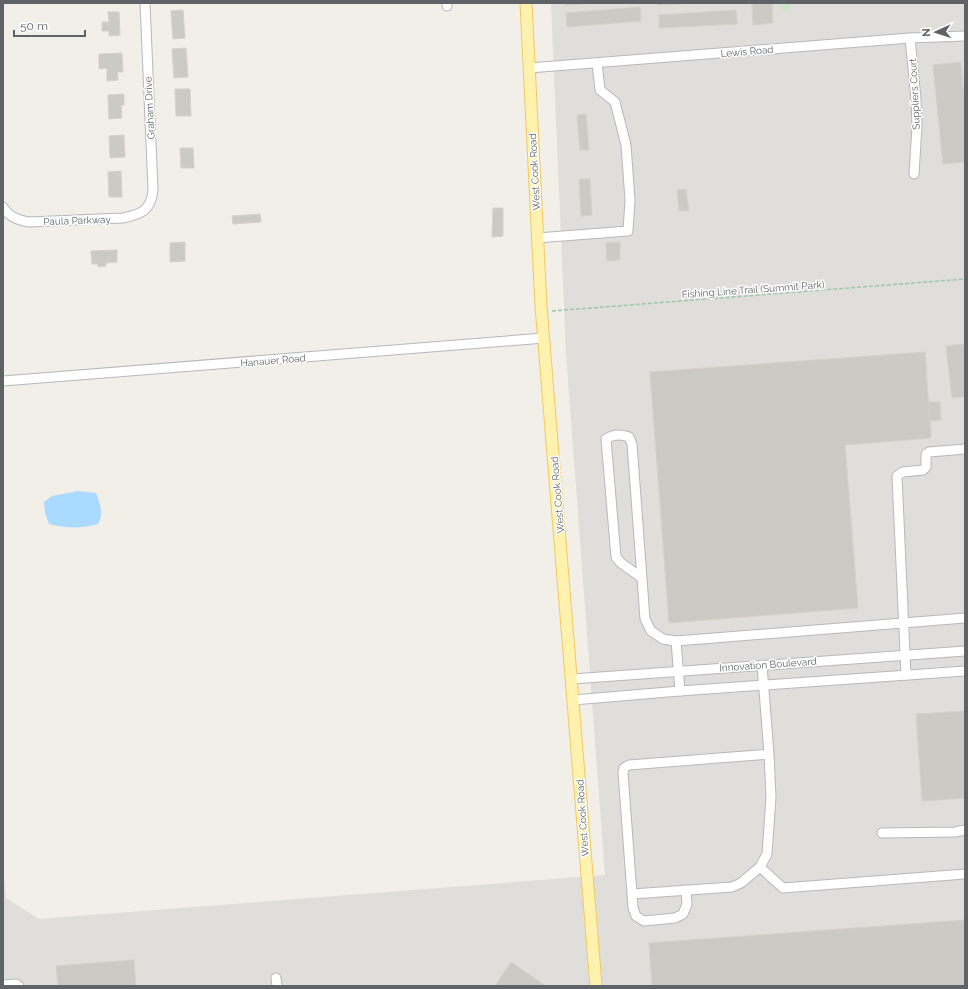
<svg xmlns="http://www.w3.org/2000/svg" width="968" height="989" font-family="Raleway,sans-serif">
	<rect width="100%" height="100%" fill="#f1efe8"/>
	<!-- industrial -->
	<path fill="#e0deda" d="M551,3H965V986H3V865L6,898L39,919L605,875L566,353Z"/>
	<!-- green -->
	<path fill="#c5e8c5" d="M781,3H792L783,14Z"/>
	<!-- water -->
	<path fill="#aadaff" d="M78,491L96,493C100,503 104,515 98,524C82,529 65,528 49,524L45,513L44,502L52,496Z"/>
	<!-- building -->
	<g fill="#cccac5" stroke="#d6d1c6">
		<path d="M565,3H594L566,5Z"/>
		<path d="M658,3H692L658,5Z"/>
		<path d="M752,3H772L773,23L753,25Z"/>
		<path d="M640,7L641,21L567,27L566,13Z"/>
		<path d="M183,10L185,38L173,39L171,11Z"/>
		<path d="M736,10L737,24L659,28V15Z"/>
		<path d="M108,12H119L120,35L109,36V31H102V22H109Z"/>
		<path d="M186,48L188,77L174,78L172,49Z"/>
		<path d="M122,53L123,72H117L118,80L107,81V68L99,69V54Z"/>
		<path d="M961,62L965,112V162L943,164L933,65Z"/>
		<path d="M175,89H190L191,116H176Z"/>
		<path d="M124,94V105H121L122,118L109,119L108,95Z"/>
		<path d="M586,114L589,150H580L577,115Z"/>
		<path d="M124,135L125,157L110,158L109,136Z"/>
		<path d="M180,148H193L194,168H181Z"/>
		<path d="M121,171L122,197H109L108,172Z"/>
		<path d="M579,179H590L592,215L581,216Z"/>
		<path d="M686,189L689,211H679L677,190Z"/>
		<path d="M493,208H503V236L492,237Z"/>
		<path d="M260,214L261,222L233,224L232,216Z"/>
		<path d="M185,242V261L170,262V243Z"/>
		<path d="M620,242V260L607,261L606,243Z"/>
		<path d="M117,250V262L106,263V266L98,267V264H92L91,251Z"/>
		<path d="M965,344V396L952,398L946,346Z"/>
		<path d="M925,352L931,438L845,445L858,608L669,623L650,372Z"/>
		<path d="M928,402H940L941,420L930,421Z"/>
		<path d="M965,711V798L922,801L916,714Z"/>
		<path d="M965,920V986H652L649,943Z"/>
		<path d="M134,960L136,986H58L56,966Z"/>
		<path d="M511,962L546,986H495Z"/>
	</g>
	<g fill="none" stroke-linecap="round" stroke-linejoin="round">
		<!-- minor casing -->
		<g stroke="#b5b8bc" stroke-width="11">
			<g id="minor">
				<path d="M447,3V6"/>
				<path d="M910,38L916,99L917,126L914,174"/>
				<path d="M529,68L910,38L965,36"/>
				<path d="M3,207C9,217 18,220 29,222L123,218C142,214 151,210 153,190L145,3"/>
				<path d="M537,238L628,231L630,200L626,145L615,102L600,90L597,63"/>
				<path d="M3,381L544,338"/>
				<path d="M642,578L621,563L616,557L606,439C613,434 621,434 629,437L632,444L645,619L651,631L663,639L676,641L965,618"/>
				<path d="M676,641L680,691"/>
				<path d="M762,665L769,754L629,765L624,768L623,773L632,894L732,887L741,883L760,867L767,854L771,797L769,754"/>
				<path d="M906,675L897,476L903,472L923,470L926,467V454L929,452L965,449"/>
				<path d="M572,679L965,651"/>
				<path d="M573,700L680,691L965,671"/>
				<path d="M882,833L955,832L965,830"/>
				<path d="M760,867L783,888L965,874"/>
				<path d="M632,894L633,908L636,916L644,921L675,918L683,914L687,904L686,890"/>
				<path d="M276,978L277,986"/>
				<path d="M3,985L16,984L19,986"/>
			</g>
		</g>
		<!-- major casing -->
		<g stroke="#f2c960" stroke-width="13">
			<path id="major" d="M526,3L541,306L596,986"/>
		</g>
		<!-- path -->
		<path stroke="#9cc7a9" stroke-width="1.5" stroke-dasharray="4 2" stroke-linecap="butt" d="M552,311L965,279"/>
		<!-- minor -->
		<use href="#minor" stroke="#fff" stroke-width="9"/>
		<!-- major -->
		<use href="#major" stroke="#fff2af" stroke-width="11"/>
	</g>
	<g text-anchor="middle" stroke-width="3" stroke-linejoin="round" paint-order="stroke">
		<!-- street labels -->
		<g font-size="10" fill="#5f6368" stroke="#fff">
			<text transform="translate(747 51) rotate(-5)" y="4">Lewis Road</text>
			<text transform="translate(914 94) rotate(-93)" y="4">Suppliers Court</text>
			<text transform="translate(149 108) rotate(-93)" y="4">Graham Drive</text>
			<text transform="translate(534 172) rotate(-93)" y="4">West Cook Road</text>
			<text transform="translate(77 220) rotate(-2)" y="4">Paula Parkway</text>
			<text transform="translate(753 289) rotate(-4)" y="4">Fishing Line Trail (Summit Park)</text>
			<text transform="translate(273 360) rotate(-5)" y="4">Hanauer Road</text>
			<text transform="translate(557 495) rotate(-95)" y="4">West Cook Road</text>
			<text transform="translate(768 664) rotate(-4)" y="4">Innovation Boulevard</text>
			<text transform="translate(582 818) rotate(-94)" y="4">West Cook Road</text>
		</g>
	</g>
	<!-- border -->
	<rect width="968" height="989" fill="none" stroke="#5f6368" stroke-width="8"/>
	<!-- north arrow -->
	<g transform="translate(936 32) rotate(267)" stroke="#ffffff" stroke-width="3" paint-order="stroke">
	<path d="M0-3L7 15L0 10L-7 15Z" fill="#5f6368"/>
	<text y="-6" font-size="11" font-weight="bold" text-anchor="middle" fill="#5f6368">N</text>
	</g>
	<!-- scale -->
	<path d="M14 30v6h71v-6" fill="none" stroke="#5f6368" stroke-width="2"/>
	<text x="20" y="30" font-size="12" fill="#5f6368" stroke="#ffffff" stroke-width="3" paint-order="stroke">50 m</text>
</svg>
